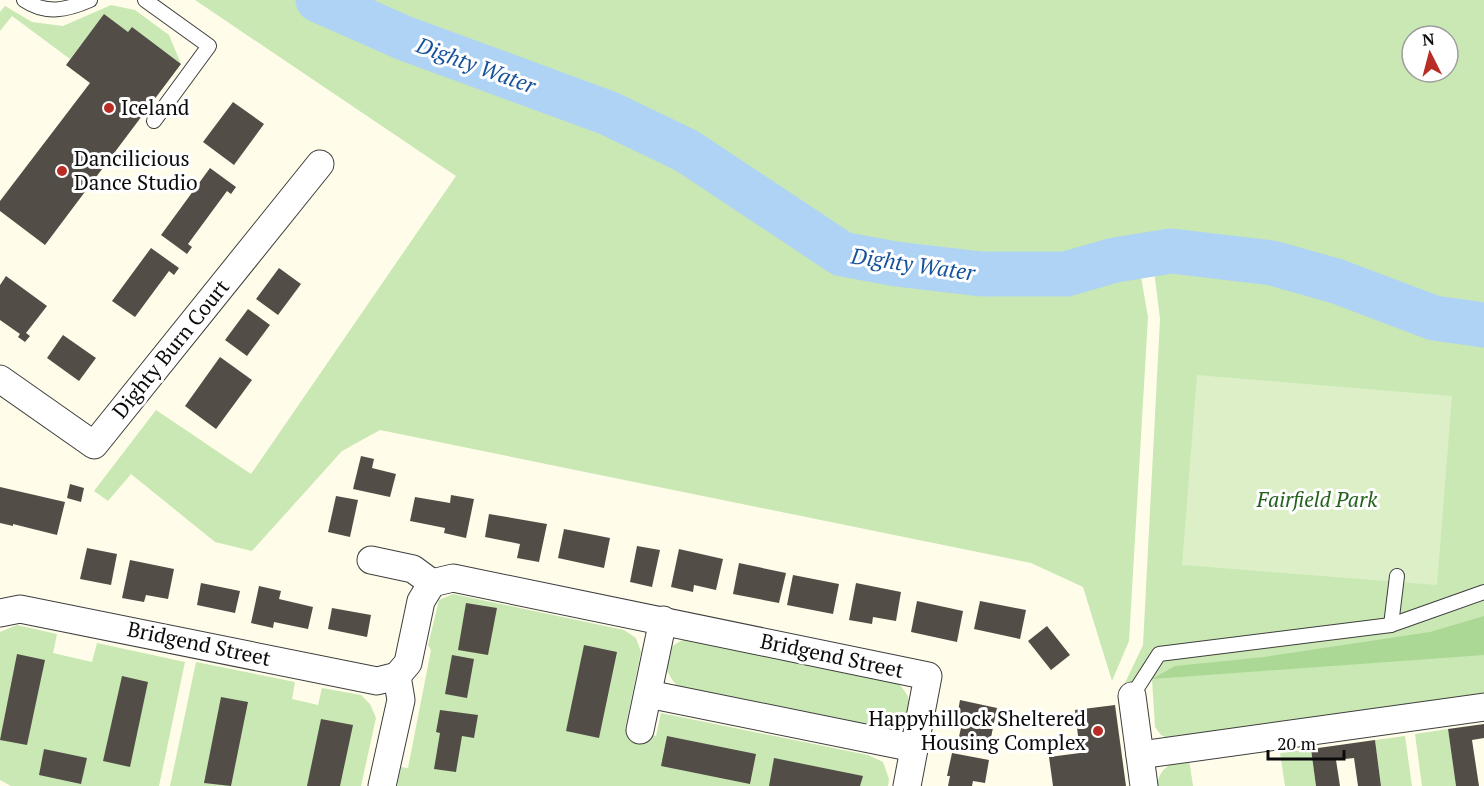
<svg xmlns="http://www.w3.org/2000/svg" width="1484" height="786" font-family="'PT Serif',serif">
	<rect width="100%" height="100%" fill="#fffde9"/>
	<!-- green -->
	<g fill="#c9e8b4" fill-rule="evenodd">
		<path d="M195,0H1484V697L1172,740L1161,735L1155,727L1152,679L1125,683L1143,645L1160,319L1154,270L1140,271L1148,317L1129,641L1112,681L1083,587L1031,563L380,430L342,451L252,551L215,542L131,474L108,501L94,491L156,410L251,474L456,176ZM1412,36H1448V72H1412Z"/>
		<path d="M111,5L135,10L169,35L181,64L132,28L128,32L104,15L70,59L12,16L0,31V12L5,6L32,22L63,26Z"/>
		<path d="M453,594L624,630L636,638L641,652L625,729L656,736L661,713L868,755L883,762L889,779L888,786H397L401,767L408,768L431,650L428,645L439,600Z"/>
		<path d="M17,625L57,634L53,653L92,662L97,643L185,662L159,786H11L0,780V632Z"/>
		<path d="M690,637L896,681C918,703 915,720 887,732L678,687C658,664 660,648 690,637Z"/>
		<path d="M196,662L295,682L292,699L318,705L322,688L361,695L370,704L376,718L361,786H170Z"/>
		<path d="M1448,729L1456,786H1422L1415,734Z"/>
		<path d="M1405,736L1412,786H1381L1375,740Z"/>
		<path d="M1311,749L1316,786H1285L1280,753Z"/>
		<path d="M1189,759L1193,786H1157C1159,767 1173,761 1189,759Z"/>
	</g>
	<!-- forest -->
	<path fill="#abd894" d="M1484,616V655L1152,679L1175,666L1264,657L1430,632Z"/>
	<!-- pitch -->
	<path fill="#dcefc6" d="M1197,375L1452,396L1437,585L1182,565Z"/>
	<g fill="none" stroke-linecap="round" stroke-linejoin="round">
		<!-- river -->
		<path stroke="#afd3f5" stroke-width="45" d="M318,0L404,38L608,113L687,151L842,254L896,264L981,274H1066L1115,260L1171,251L1272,263L1336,281L1434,318L1484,325"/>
	</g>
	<!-- building -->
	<g fill="#534d48">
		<path d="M104,14L128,32L132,27L181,64L45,245L0,211V201L90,83L66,65Z"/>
		<path d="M233,102L264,124L234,165L203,142Z"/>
		<path d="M210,168L236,187L231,194L227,191L188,244L192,247L187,254L161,235Z"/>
		<path d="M151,248L179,268L174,275L169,271L135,317L112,301Z"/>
		<path d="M279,268L301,284L278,315L256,299Z"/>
		<path d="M6,276L47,306L26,333L30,336L25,342L18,337L20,334L0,320V285Z"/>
		<path d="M248,309L270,325L247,356L225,340Z"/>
		<path d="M63,335L96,358L79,381L47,358Z"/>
		<path d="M220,357L252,380L216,429L185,406Z"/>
		<path d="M361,456L374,459L372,468L396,474L390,497L353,489Z"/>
		<path d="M70,484L84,488L81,502L67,498Z"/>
		<path d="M0,487L65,502L57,535L13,524V526L0,523Z"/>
		<path d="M451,495L474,499L466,538L444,533L445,528L410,521L415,497L450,503Z"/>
		<path d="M336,496L358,500L350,537L328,532Z"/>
		<path d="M489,514L547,524L539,562L517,558L520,544L485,537Z"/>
		<path d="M564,529L610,538L604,568L558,558Z"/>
		<path d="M637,546L660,550L652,587L630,582Z"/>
		<path d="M87,548L117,554L111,585L80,579Z"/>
		<path d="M679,549L723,559L716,590L694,585L693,592L671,587Z"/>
		<path d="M130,560L174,569L168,599L146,595L144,602L122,598Z"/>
		<path d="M739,563L786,573L779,603L733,594Z"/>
		<path d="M793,575L839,584L833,614L787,605Z"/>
		<path d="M201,583L240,591L235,613L197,605Z"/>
		<path d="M856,583L901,592L896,621L873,617L872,624L849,620Z"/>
		<path d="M259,586L281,591L279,599L313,607L308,629L274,622L273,628L251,623Z"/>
		<path d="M917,601L963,611L957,642L911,632Z"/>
		<path d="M980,601L1026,610L1020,639L974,629Z"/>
		<path d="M466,603L497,608L488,655L458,650Z"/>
		<path d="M332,608L371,615L367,637L328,629Z"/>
		<path d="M1047,626L1070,655L1051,670L1028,641Z"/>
		<path d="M584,645L617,652L599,738L566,731Z"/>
		<path d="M17,654L45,660L27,745L0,740Z"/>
		<path d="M452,655L474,659L467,698L445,694Z"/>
		<path d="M122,676L148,682L130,767L103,761Z"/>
		<path d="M221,697L248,702L231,786L204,783Z"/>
		<path d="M960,700L997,708L988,752L957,746L962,723L956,722Z"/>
		<path d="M1115,705L1126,786H1053L1049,757L1080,753L1075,710Z"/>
		<path d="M440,710L478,715L474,738L462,736L456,772L434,769L440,733L436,732Z"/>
		<path d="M321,719L353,725L340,786H307Z"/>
		<path d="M1484,724V738L1472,740L1479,786H1456L1448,729Z"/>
		<path d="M667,736L756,754L750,784L661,766Z"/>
		<path d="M1375,740L1381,786H1358L1354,758L1336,760L1340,786H1316L1311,749Z"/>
		<path d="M44,749L87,758L81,784L39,775Z"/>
		<path d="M952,753L989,760L985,783L973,781L972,786H948L950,776H947Z"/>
		<path d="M774,758L863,776L860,786H769Z"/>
	</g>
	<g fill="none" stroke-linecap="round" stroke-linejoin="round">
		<!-- service casing -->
		<g stroke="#3e3e3e" stroke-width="16">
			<g id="service">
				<path d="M24,0C46,15 67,10 90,0"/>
				<path d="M145,0L209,46L154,121"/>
				<path d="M1391,625L1397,576"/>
				<path d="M1132,696L1159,654L1391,625L1484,592"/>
			</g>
		</g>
		<!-- minor casing -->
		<g stroke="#3e3e3e" stroke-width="29">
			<g id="minor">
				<path d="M0,379L94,445L320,164"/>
				<path d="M371,560L413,569L432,583"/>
				<path d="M0,613L20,609L377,681L397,676"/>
				<path d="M648,694L914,748"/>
				<path d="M1132,696L1144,786"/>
				<path d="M640,730L663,620"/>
				<path d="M1140,755L1484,707"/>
				<path d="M382,786L401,700L397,676L408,663L421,601L432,583L453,578L928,676L907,786"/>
			</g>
		</g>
		<!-- service -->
		<use href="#service" stroke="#fff" stroke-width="14"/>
		<!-- minor -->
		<use href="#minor" stroke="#fff" stroke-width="27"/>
	</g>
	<!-- markers -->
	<g fill="#b82e26" stroke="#fff" stroke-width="2">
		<circle cx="109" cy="108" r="6"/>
		<circle cx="62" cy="171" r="6"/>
		<circle cx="1098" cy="731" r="6"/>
	</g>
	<g text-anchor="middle" stroke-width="6" stroke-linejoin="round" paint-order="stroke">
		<!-- poi labels -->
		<g font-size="21" fill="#0b0b0b" stroke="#fff" text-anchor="start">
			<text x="121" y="115">Iceland</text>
			<text x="74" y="166">Dancilicious<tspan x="74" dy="24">Dance Studio</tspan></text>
			<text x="1086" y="726" text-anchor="end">Happyhillock Sheltered<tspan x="1086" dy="24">Housing Complex</tspan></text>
		</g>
		<!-- street labels -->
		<g font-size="21" fill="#0b0b0b" stroke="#fff">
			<text transform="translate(171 349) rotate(-51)" y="7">Dighty Burn Court</text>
			<text transform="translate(199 644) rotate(12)" y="7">Bridgend Street</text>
			<text transform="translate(832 656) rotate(12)" y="7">Bridgend Street</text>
		</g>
		<!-- park labels -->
		<g font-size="21" font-style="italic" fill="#24611d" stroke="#fff">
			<text x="1317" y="507">Fairfield Park</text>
		</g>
		<!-- water labels -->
		<g font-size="22" font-style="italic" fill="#17539a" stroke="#fff">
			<text transform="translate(476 65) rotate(20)" y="8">Dighty Water</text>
			<text transform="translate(913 264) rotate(8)" y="8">Dighty Water</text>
		</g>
	</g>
	<!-- north arrow -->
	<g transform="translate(1430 54) rotate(354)"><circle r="28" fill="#ffffff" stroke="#9d9d9d" stroke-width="1.5"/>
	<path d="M0-4.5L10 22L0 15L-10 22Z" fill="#b82e26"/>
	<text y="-9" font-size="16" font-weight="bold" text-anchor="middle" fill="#0b0b0b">N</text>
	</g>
	<!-- scale -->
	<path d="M1268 750v9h76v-9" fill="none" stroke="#0b0b0b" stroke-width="3"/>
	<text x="1277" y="750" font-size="18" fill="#0b0b0b" stroke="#ffffff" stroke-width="4.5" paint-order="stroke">20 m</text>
</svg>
